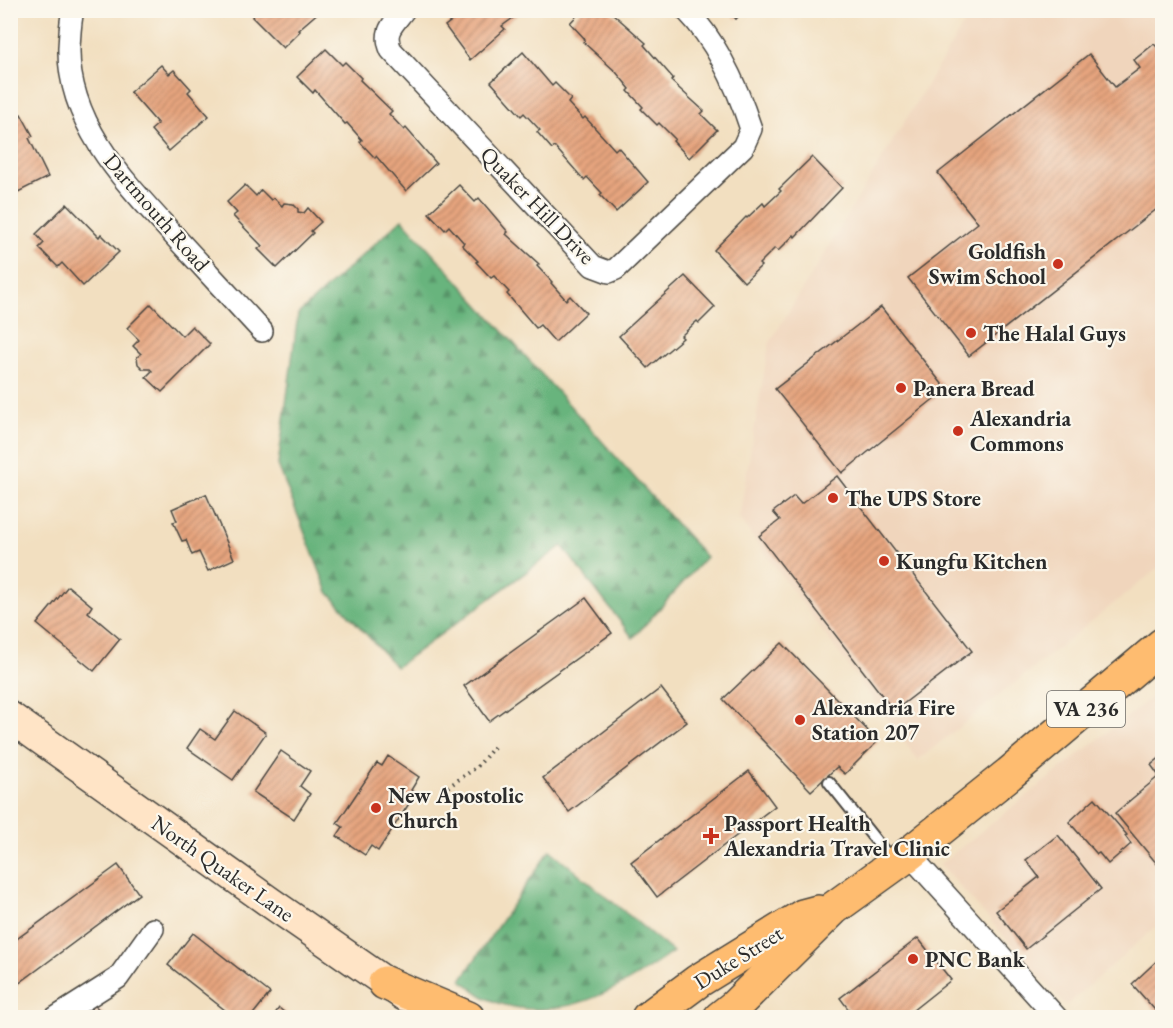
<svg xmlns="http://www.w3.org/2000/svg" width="1173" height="1028" font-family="'EB Garamond',serif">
	<defs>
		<pattern id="forest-firs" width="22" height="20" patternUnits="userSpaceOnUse" patternTransform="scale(1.5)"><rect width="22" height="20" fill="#68b47d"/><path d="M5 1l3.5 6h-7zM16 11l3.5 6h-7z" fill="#569367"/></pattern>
		<pattern id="building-hatch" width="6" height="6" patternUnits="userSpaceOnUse" patternTransform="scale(1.5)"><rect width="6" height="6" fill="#e6a47e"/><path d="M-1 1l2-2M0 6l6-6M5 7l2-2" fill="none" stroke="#bb8667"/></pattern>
	</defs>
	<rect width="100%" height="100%" fill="#fbf7ec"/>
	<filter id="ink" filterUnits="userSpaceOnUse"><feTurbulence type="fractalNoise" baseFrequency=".0167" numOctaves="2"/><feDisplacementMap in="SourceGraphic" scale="12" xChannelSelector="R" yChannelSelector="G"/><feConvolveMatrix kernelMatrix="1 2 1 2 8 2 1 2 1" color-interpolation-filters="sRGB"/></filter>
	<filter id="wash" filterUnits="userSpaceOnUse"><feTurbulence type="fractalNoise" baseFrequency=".008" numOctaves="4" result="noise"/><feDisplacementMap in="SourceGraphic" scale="24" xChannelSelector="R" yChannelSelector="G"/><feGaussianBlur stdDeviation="1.35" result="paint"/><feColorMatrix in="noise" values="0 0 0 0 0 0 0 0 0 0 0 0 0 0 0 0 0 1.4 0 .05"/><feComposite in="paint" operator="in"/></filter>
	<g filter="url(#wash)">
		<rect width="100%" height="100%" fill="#f2dfc0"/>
		<!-- built -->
		<g fill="#f0d5bc">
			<path d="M972,11H1162V565L918,760L739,518L769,344Z"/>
			<path d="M1162,689V921L1066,1006L940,864Z"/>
		</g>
		<!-- forest -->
		<g fill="url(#forest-firs)" stroke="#4a7054" stroke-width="1.5">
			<path d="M402,219L706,557L633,638L562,546L396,667L328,592L278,465L298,314Z"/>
			<path d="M550,850L673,952C620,990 555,1028 488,999C478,994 470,986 461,980Z"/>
		</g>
		<g id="blocks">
			<!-- building -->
			<g fill="url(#building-hatch)">
				<path d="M259,10H321L298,30L300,31L283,48L252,17Z"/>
				<path d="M462,10H524L502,26L505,29L470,60L445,26L463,12Z"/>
				<path d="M582,10H615L612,13L646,43L644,45L673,78L671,81L704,111L701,114L717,130L689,158L673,141L675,139L659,123L657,125L641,109L643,107L628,91L630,89L616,72L583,42L585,39L570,23Z"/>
				<path d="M728,10H744L736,19Z"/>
				<path d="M1154,44L1162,52V205L969,356L908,278L978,223L938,173L1089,54L1115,87L1140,68L1134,60Z"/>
				<path d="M326,49L342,65L345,62L361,78L360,80L392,111L389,114L404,130L406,128L436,163L406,191L376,156L375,158L360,142L362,140L347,123L345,124L315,90L313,93L297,77Z"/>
				<path d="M523,52L552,86L555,83L571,99L568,103L583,119L585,117L615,150L618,147L648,182L616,212L600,195L602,193L587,177L584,180L555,147L552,149L537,132L540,130L524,113L521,116L491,82Z"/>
				<path d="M161,65L169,74L174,70L191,89L188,92L209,116L169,151L151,130L158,124L130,92Z"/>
				<path d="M21,114L33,136L29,138L48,177L10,196V119Z"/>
				<path d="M812,157L842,188L795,237L794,235L778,251L775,248L759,264L761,266L744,282L714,250L746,217L747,218L763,203L765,206L781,191L779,189Z"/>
				<path d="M245,185L256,196L261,190L271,200L274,198L282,206L284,203L293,204L298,209V212L304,213L308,208L321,222L311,231L313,233L277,268L258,249L262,246L233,216L237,213L227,202Z"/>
				<path d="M459,185L475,202L479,198L508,232L506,234L539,264L537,266L552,282L551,283L566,300L570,296L586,313L555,342L540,325L536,328L507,294L509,292L494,276L491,278L476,262L478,261L462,245L464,243L449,226L445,230L429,213Z"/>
				<path d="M67,204L99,237L101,234L119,252L83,286L62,263L58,267L39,248L44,243L36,234Z"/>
				<path d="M685,276L715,307L699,323L697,321L681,336L683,338L648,368L619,336Z"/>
				<path d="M151,304L182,336L192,326L210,344L162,392L146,377L152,371L150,369H143L138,364L137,357L141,354L133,346L139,340L127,328Z"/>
				<path d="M881,307L946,389L842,473L775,389Z"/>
				<path d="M837,476L972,651L894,711L759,536L780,520L773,512L794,496L801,504Z"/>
				<path d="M206,494L234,559L208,571L199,552L192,555L186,540L182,541L173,522L177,521L172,509Z"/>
				<path d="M68,586L92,606L88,612L120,639L94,671L37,624Z"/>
				<path d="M586,598L612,633L489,721L464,686Z"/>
				<path d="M782,643L878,741L845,774L837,767L811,791L723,699Z"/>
				<path d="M661,688L687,722L569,812L543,778Z"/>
				<path d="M235,711L266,733L233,780L187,748L200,729L215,739Z"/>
				<path d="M281,751L310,771L300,786L310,794L294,819L253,792Z"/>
				<path d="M388,756L419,777L411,790L416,793L378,851L371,846L365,855L337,836L343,827L337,823L377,763L382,766Z"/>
				<path d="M1162,756V870L1115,813L1159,776L1151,765Z"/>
				<path d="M749,771L775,806L657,897L631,862Z"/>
				<path d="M1095,798L1127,835L1125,836L1131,844L1108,864L1099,853L1097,854L1069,822Z"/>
				<path d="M1058,835L1101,889L1026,949L996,911L1039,877L1026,860Z"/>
				<path d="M118,865L139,894L10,990V944Z"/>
				<path d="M193,933L270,993L250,1018H235L168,965Z"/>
				<path d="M918,938L951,980L903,1018H855L840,998Z"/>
				<path d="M1162,956V1018L1132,984Z"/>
				<path d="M94,1005L109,1018H83Z"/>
				<path d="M279,1008L291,1018H272Z"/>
			</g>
		</g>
	</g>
	<g filter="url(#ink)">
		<use href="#blocks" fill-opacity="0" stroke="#494641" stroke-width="1.5"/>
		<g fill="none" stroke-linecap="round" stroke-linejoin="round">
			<!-- service casing -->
			<g stroke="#494641" stroke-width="14">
				<path id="service" d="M829,782L893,862"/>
			</g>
			<!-- minor casing -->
			<g stroke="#494641" stroke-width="24">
				<g id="minor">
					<path d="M73,10C70,23 70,34 69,47C67,126 129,186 178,240C206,270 234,301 262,331"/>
					<path d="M404,10C393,25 383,31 391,50L593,266L609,272L616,269L642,244L743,147L751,129C737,86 718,43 686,10"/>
					<path d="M909,854L1057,1018"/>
					<path d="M55,1018L118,978L153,929"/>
				</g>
			</g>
			<!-- secondary casing -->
			<g stroke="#494641" stroke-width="33">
				<path id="secondary" d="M10,717L271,903L405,996"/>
			</g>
			<!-- primary casing -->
			<g stroke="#494641" stroke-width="36">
				<g id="primary">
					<path d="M385,983L468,1018"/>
					<path d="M648,1018L698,981L803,916L818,912"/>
					<path d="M720,1018L735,1006L834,908L909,854L1009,774L1162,645"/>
				</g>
			</g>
			<!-- path -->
			<path stroke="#494641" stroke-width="4" stroke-dasharray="1.5 4.5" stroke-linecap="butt" d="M448,787L477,767L494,747"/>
			<!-- service -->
			<use href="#service" stroke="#fff" stroke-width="10"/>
			<!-- minor -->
			<use href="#minor" stroke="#fff" stroke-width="21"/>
			<!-- secondary -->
			<use href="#secondary" stroke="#ffe4c6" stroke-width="30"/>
			<!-- primary -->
			<use href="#primary" stroke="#febc70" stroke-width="33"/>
		</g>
	</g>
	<!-- markers -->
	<g fill="#c8321e" stroke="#fbf7ec" stroke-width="2">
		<circle cx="1058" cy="264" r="6"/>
		<circle cx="971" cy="333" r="6"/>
		<circle cx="901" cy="388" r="6"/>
		<circle cx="958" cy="431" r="6"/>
		<circle cx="833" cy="498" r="6"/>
		<circle cx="884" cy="561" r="6"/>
		<circle cx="800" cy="720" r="6"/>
		<circle cx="376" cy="808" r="6"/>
		<path d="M708 827h6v6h6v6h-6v6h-6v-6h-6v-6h6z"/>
		<circle cx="913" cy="959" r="6"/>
	</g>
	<g text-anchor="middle" stroke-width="4.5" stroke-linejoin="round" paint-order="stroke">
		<!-- shield labels -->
		<rect fill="#fbf7ec" stroke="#696865" stroke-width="1.5" x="1047" y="691" width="78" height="36" rx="4.5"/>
		<g font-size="21" font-weight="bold" fill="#2b2b2b">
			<text x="1086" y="716">VA 236</text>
		</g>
		<!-- street labels -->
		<g font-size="22" fill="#2b2b2b" stroke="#fbf7ec">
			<text transform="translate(538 205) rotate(46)" y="8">Quaker Hill Drive</text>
			<text transform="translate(157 212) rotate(49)" y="8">Dartmouth Road</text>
			<text transform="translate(223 868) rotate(35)" y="8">North Quaker Lane</text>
			<text transform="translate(738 957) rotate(-32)" y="8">Duke Street</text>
		</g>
		<!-- poi labels -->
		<g font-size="22" font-weight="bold" fill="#2b2b2b" stroke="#fbf7ec" text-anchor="start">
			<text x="1046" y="259" text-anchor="end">Goldfish<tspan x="1046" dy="25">Swim School</tspan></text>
			<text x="983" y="341">The Halal Guys</text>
			<text x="913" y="396">Panera Bread</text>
			<text x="970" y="426">Alexandria<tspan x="970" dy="25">Commons</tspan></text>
			<text x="845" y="506">The UPS Store</text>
			<text x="896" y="569">Kungfu Kitchen</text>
			<text x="812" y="715">Alexandria Fire<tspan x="812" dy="25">Station 207</tspan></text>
			<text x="388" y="803">New Apostolic<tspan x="388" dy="25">Church</tspan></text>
			<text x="724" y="831">Passport Health<tspan x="724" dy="25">Alexandria Travel Clinic</tspan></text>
			<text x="925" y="967">PNC Bank</text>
		</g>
	</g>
	<!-- margin -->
	<rect width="1173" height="1028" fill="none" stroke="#fbf7ec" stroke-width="36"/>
</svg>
